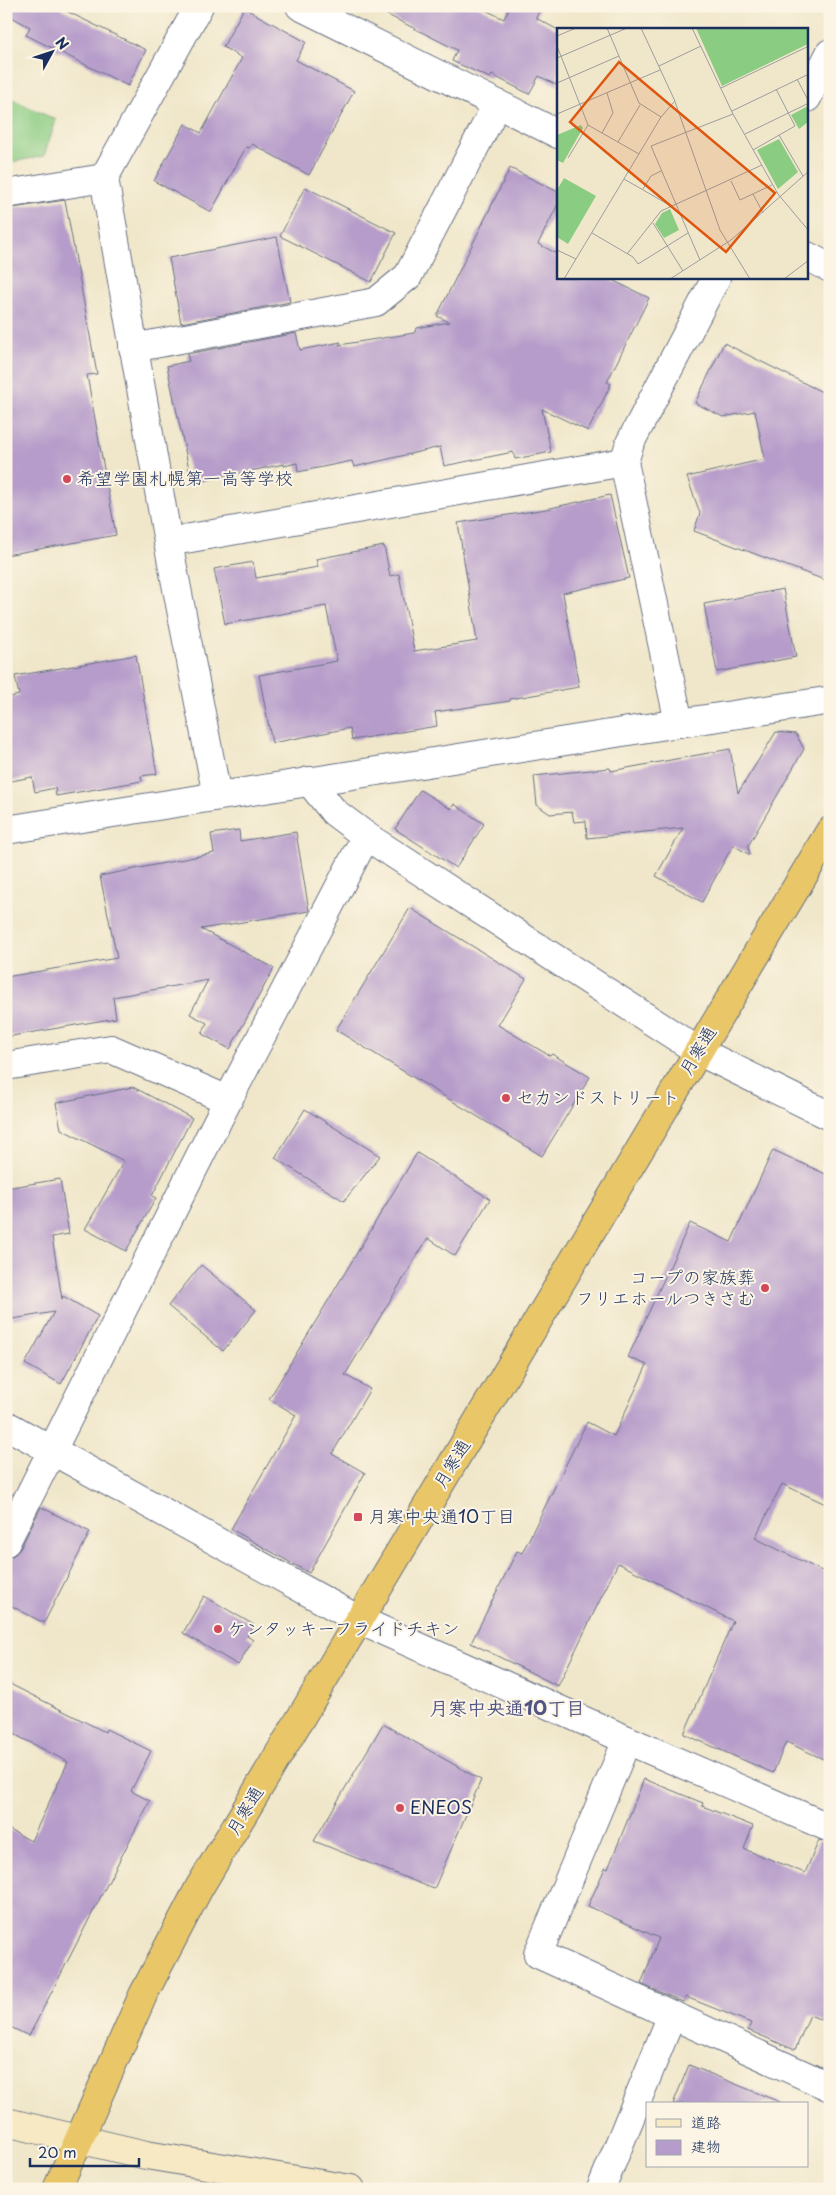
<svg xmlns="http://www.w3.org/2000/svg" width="836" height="2195" font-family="'Playpen Sans','Klee One',sans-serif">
	<rect width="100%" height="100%" fill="#fcf5e5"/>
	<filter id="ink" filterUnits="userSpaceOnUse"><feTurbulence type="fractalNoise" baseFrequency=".02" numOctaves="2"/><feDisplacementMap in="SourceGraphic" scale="10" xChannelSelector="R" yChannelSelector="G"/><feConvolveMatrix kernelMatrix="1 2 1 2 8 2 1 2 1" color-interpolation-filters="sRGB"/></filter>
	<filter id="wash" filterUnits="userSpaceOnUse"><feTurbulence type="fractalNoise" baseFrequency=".0096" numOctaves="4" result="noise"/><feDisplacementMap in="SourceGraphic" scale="20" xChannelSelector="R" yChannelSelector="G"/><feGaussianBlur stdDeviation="1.12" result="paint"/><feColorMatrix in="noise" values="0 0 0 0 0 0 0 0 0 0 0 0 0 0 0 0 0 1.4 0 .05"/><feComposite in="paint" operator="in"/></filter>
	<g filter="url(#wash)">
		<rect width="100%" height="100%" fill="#f0e7ca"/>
		<!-- green -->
		<path fill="#8bcc83" stroke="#537e70" d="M6,96L56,120L44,156L6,163Z"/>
		<g id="blocks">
			<!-- building -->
			<g fill="#b69cca">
				<path d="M6,6H56L146,50L128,86L26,35L30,27L6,14Z"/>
				<path d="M370,6H477L504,19L510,6H541L536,18L558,30V86L539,76L529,94L492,75L490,78L452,61L457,50Z"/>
				<path d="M244,8L306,42L296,60L354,91L309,175L252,144L249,148L246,147L211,212L154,181L185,124L201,133L242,58L223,47Z"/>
				<path d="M510,168L558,192V204L538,244L558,254V278H608L649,298L607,382L611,384L588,431L542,409L551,452L515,459L513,452L444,466L440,447L354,467L352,461L298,472L297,463L284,466V464L192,483L167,366L189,361L187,354L296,333L300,350L341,342L339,345L414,333L417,328L449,322L437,316Z"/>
				<path d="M305,187L396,233L371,282L280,236Z"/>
				<path d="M65,200L97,374L87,375L116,535L6,555V209Z"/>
				<path d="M277,237L290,302L181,323L169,258Z"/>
				<path d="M724,343L830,396V582L694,531L700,513L687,477L765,459L755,411L723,417L695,403Z"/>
				<path d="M610,495L629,578L563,593L579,687L510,699V701L435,712L437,726L352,740L350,728L272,743L259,675L337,661L326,606L225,624L214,569L253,562L256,578L318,567L316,559L384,546L390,576L399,574L414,651L477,641L458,523L546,509Z"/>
				<path d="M783,589L796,657L717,672L704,604Z"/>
				<path d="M136,655L157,774L141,776L142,781L56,796L55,788L35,792L32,777L6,782V698L19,695L15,676Z"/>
				<path d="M776,732L796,734L804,749L748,846L750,855L733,845L702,902L656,876L683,828L587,838L586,821L574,822L572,812L550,814L537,805L534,776L610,768L611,771L730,749L738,793Z"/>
				<path d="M420,790L451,809L454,804L484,824L456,868L395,829Z"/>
				<path d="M239,830L240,841L296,832L309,911L201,929L274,968L230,1049L202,1034L207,1023L190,1014L208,980L113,997L116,1018L6,1037V977L117,958L100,876L214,853L211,834Z"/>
				<path d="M410,908L526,979L498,1025L550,1056L552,1054L590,1077L542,1156L336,1030Z"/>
				<path d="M133,1087L192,1118L152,1196L156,1198L126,1251L85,1229L124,1161L61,1129L56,1103Z"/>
				<path d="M305,1109L380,1156L344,1201L275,1158Z"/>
				<path d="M773,1150L830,1176V1506L782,1484L755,1538L830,1575V1762L786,1742L773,1773L684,1734L733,1621L618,1563L558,1686L471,1643L517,1551L522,1553L587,1422L614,1436L647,1365L628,1357L690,1223L731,1242Z"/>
				<path d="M417,1153L490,1199L455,1256L428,1238L345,1375L370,1389L332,1454L365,1473L309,1573L231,1529L296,1415L269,1399Z"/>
				<path d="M60,1179L69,1234L52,1237L62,1299L63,1296L98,1316L61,1384L25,1364L54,1312L13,1319L6,1281V1188Z"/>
				<path d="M201,1265L256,1310L223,1351L168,1306Z"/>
				<path d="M6,1490L13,1494L6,1507Z"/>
				<path d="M41,1507L90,1532L44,1623L6,1603V1558L14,1555L20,1549Z"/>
				<path d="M204,1596L254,1625L247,1636L253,1640L238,1665L183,1633Z"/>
				<path d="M6,1682L105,1732L106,1729L151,1751L131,1791L150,1801L29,2036L6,2025V1828L31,1841L68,1762L6,1730Z"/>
				<path d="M383,1724L481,1780L434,1889L314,1841Z"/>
				<path d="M644,1779L703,1803L702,1806L753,1826L744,1849L805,1873L819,1840L830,1843V2024L810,2015L795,2050L748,2030L751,2023L686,1997L683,2002L641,1984L659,1938L588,1906L605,1868L608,1869Z"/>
				<path d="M689,2065L782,2103V2104H673Z"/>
			</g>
		</g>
	</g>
	<g filter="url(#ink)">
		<use href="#blocks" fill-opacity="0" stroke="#666f84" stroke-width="1"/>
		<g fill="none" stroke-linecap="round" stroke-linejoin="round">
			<!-- street casing -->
			<g stroke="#666f84" stroke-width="30">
				<g id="street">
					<path d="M199,6L104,178L168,542L217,796"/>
					<path d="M300,6L558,134"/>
					<path d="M807,98L830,53"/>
					<path d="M6,194L104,178"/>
					<path d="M807,256L830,268"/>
					<path d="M133,348L376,302L408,276L497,104"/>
					<path d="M168,542L624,462"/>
					<path d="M679,723L826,701L830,702"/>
					<path d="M309,781L334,812L366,836L698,1051L830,1116"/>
					<path d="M6,830L679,723L624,462L630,443L716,278"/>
					<path d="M6,1066L111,1049L228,1100"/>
					<path d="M6,1425L359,1620L627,1740L830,1828"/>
					<path d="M6,1542L228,1100L366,836"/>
					<path d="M627,1740L538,1954L830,2087"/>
					<path d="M601,2189L672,2015"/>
				</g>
			</g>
			<!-- secondary casing -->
			<g stroke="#666f84" stroke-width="30">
				<path id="secondary" d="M6,2122L146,2155L351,2189"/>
			</g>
			<!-- highway casing -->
			<g stroke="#666f84" stroke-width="30">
				<path id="highway" d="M57,2189L143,1995L199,1888L830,831"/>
			</g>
			<!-- street -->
			<use href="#street" stroke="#fff" stroke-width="28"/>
			<!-- secondary -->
			<use href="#secondary" stroke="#f6e9c3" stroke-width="28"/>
			<!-- highway -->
			<use href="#highway" stroke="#e9c769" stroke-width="28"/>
		</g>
	</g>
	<!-- markers -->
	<g fill="#d1495b" stroke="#fcf5e5" stroke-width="2">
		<circle cx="67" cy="479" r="5"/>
		<circle cx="506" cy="1098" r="5"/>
		<circle cx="765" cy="1288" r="5"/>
		<rect x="353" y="1512" width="10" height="10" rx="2.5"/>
		<circle cx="218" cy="1629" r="5"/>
		<circle cx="400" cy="1808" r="5"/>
	</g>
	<g text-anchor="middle" stroke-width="4" stroke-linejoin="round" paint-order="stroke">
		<!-- poi labels -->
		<g font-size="18" fill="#1b2f5e" stroke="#fcf5e5" text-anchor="start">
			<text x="77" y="485">希望学園札幌第一高等学校</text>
			<text x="516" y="1104">セカンドストリート</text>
			<text x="755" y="1284" text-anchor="end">コープの家族葬<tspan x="755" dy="21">フリエホールつきさむ</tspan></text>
			<text x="368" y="1523">月寒中央通10丁目</text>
			<text x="228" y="1635">ケンタッキーフライドチキン</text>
			<text x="410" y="1814">ENEOS</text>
		</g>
		<!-- street labels -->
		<g font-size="18" fill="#1b2f5e" stroke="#fcf5e5">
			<text transform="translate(698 1051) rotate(-59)" y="6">月寒通</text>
			<text transform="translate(452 1464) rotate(-59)" y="6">月寒通</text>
			<text transform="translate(245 1811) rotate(-59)" y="6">月寒通</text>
		</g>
		<!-- neighbourhood labels -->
		<g font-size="19" font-weight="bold" fill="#515584" stroke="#fcf5e5">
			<text x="507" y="1715">月寒中央通10丁目</text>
		</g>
	</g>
	<!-- overview -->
	<g transform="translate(557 28)">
		<rect width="251" height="251" fill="#f0e7ca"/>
		<path d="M139,0H251V16L165,58ZM251,78V94L242,101L234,87ZM24,97L26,100L6,135L0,132V107ZM222,111L241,144L221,161L200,122ZM7,150L39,168L11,216L0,209V162ZM113,181L122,202L107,210L98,196L105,185Z" fill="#8bcc83"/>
		<path fill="none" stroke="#9b9d9f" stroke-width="1" d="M84,0L117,71L163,202L193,251M135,0L176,86L221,166L252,203M0,8L19,0M0,18L31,97L82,126M0,30L70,0M102,38L144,18M240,51L252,74M0,55L62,28M164,60L252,18M175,83L252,46M0,86L103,42M104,89L117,74M45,105L56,85L50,65M188,106L252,75M222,107L246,148M61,114L83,77M94,118L143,232M94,118L176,86M196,122L238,98L219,61M11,130L31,97M67,151L114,178M174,153L183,172L215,157M86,161L94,148L104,143M196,166L206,185M96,195L126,243M35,205L76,229L81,236L131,205M0,222L19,231M70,226L104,183L205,137M7,251L104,89L82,75L50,0M113,251L174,212L252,143M227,251L252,232"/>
		<path fill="#de5710" fill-opacity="0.15" stroke="#de5710" stroke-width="2.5" d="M62,34L218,165L169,224L13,94Z"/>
		<rect width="251" height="251" fill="none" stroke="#1b2f5e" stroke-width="2.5"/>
	</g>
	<!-- margin -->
	<rect width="836" height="2195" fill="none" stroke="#fcf5e5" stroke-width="25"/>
	<!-- legend -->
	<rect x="646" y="2102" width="162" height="65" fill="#fcf5e5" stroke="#a2a6af"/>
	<rect x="656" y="2119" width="25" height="8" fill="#f6e9c3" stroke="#a2a6af"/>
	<text x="691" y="2128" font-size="15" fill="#1b2f5e">道路</text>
	<rect x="656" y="2140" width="25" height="15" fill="#b69cca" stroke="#a2a6af"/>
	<text x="691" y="2152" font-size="15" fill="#1b2f5e">建物</text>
	<!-- north arrow -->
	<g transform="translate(52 52) rotate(50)" stroke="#fcf5e5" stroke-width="4" paint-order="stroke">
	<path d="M0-4L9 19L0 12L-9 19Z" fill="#1b2f5e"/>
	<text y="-8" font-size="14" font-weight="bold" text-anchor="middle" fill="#1b2f5e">N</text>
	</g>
	<!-- scale -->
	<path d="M30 2158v8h109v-8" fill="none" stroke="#1b2f5e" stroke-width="2.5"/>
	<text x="38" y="2158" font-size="15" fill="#1b2f5e" stroke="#fcf5e5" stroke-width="4" paint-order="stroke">20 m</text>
</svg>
